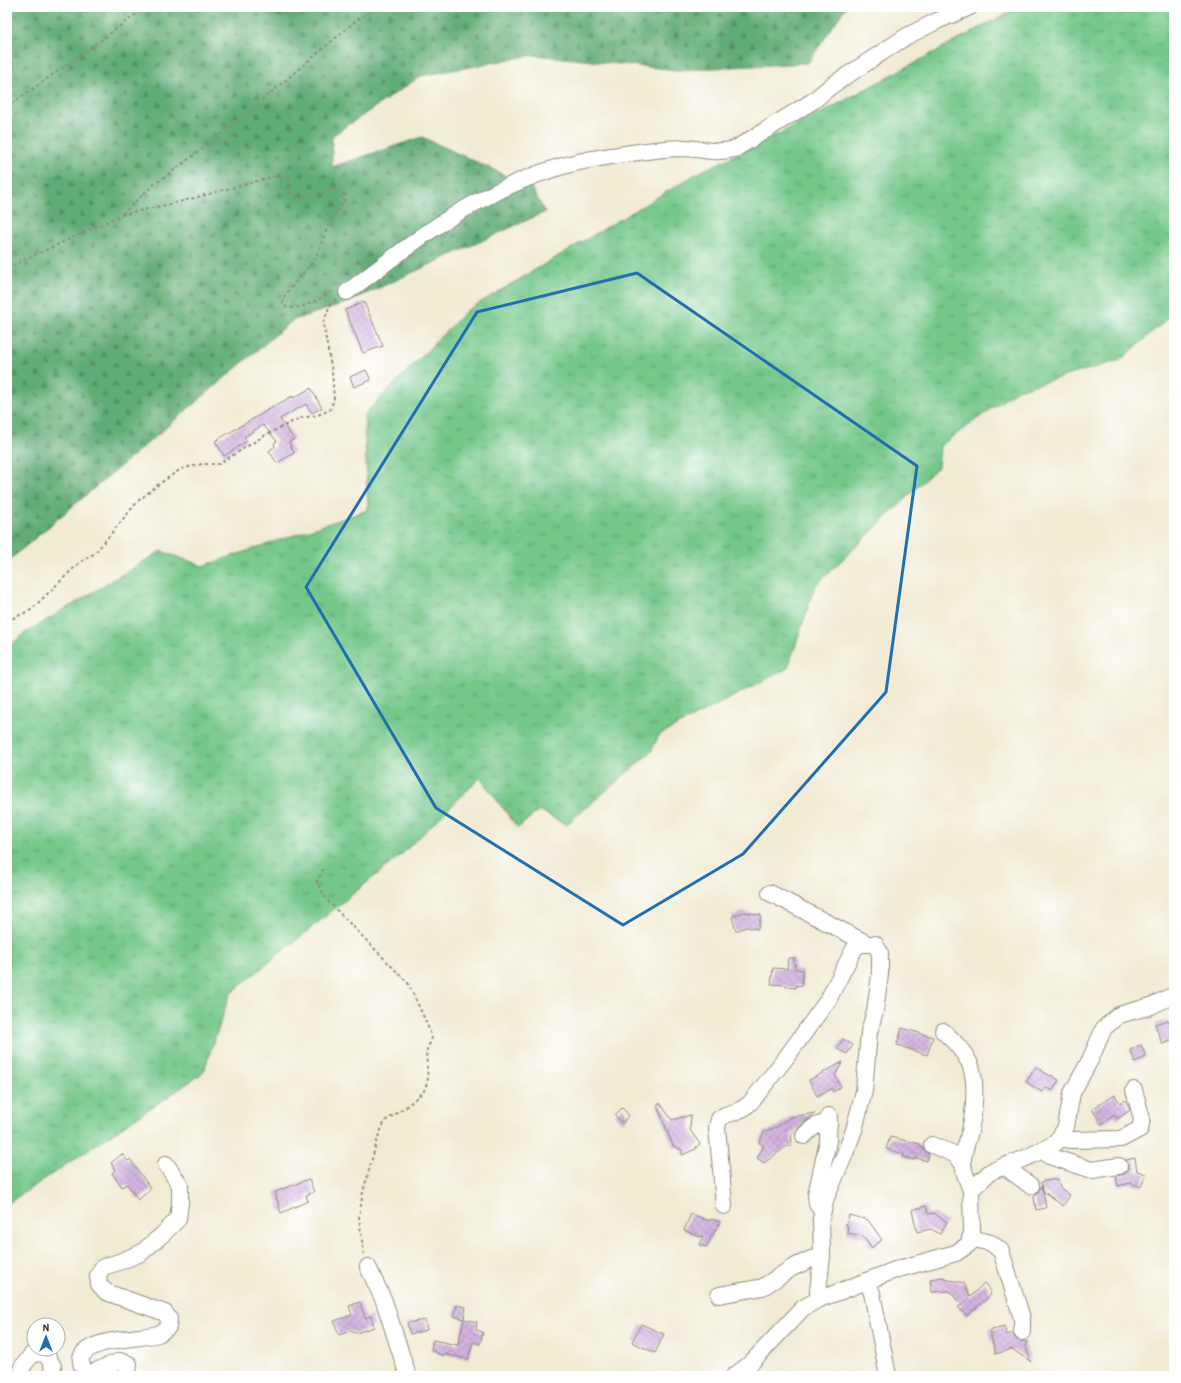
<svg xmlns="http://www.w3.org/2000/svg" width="1181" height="1383" font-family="'Patrick Hand',sans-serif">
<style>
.grass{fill:url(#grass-tufts);stroke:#50795a}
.forest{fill:url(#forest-firs);stroke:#466c50}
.building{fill:url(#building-cross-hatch)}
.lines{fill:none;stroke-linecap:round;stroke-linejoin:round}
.minor-casing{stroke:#8e8b80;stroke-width:18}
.path{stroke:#8e8b80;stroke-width:2;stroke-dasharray:3 3;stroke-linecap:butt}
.minor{stroke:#fff;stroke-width:16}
.marked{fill:none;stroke:#1f6fb2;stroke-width:3;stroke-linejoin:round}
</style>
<defs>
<pattern id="grass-tufts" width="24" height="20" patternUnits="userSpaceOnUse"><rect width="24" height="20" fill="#75c78a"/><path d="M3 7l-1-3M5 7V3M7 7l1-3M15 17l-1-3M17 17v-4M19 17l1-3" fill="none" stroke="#60a271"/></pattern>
<pattern id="forest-firs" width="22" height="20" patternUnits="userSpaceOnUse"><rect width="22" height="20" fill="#60ac76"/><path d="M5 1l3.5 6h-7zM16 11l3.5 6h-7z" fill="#4f8c61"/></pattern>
<pattern id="building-cross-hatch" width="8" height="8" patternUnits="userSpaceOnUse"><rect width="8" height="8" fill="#d2b2de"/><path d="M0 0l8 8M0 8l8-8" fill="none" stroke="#b499bf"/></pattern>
</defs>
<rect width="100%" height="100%" fill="#fff"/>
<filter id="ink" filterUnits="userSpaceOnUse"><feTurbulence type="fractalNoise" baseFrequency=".025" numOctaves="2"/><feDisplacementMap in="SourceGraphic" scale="8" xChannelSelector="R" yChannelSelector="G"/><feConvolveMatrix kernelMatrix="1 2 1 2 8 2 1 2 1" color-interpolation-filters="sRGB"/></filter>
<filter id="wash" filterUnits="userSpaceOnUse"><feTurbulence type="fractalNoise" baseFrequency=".012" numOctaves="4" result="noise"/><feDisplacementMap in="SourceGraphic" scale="16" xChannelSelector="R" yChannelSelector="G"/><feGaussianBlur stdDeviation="0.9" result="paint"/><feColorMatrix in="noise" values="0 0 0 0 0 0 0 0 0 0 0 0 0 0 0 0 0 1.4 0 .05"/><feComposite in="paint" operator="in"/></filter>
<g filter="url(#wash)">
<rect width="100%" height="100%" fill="#f1ebd4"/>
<polygon class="grass" points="1019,7 1174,7 1174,313 1121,360 1017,390 940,446 938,467 815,586 788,668 659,735 651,752 566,825 539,810 518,828 480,778 402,854 230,994 203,1073 7,1204 7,649 22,635 161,551 203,566 368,510 364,415 466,311 698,173 819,114"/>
<polygon class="forest" points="7,7 846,7 808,63 677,70 534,55 421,76 332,136 332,167 422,137 531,187 545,212 346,303 293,320 7,562"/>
<g id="blocks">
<g class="building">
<polygon points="364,302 383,346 363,353 345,310"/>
<polygon points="366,370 371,380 354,387 350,377"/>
<polygon points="311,388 322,408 312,413 306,404 280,419 294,439 289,442 294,453 277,463 269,451 275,446 274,443 277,441 263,425 244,437 247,441 224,456 215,441 292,396 293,398"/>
<polygon points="744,912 761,915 758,929 746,927 736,931 732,917"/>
<polygon points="788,958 794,958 795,969 803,970 802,986 796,985 796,988 786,987 786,985 771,984 773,968 787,969"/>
<polygon points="1168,1020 1171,1026 1174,1025 1174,1040 1162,1044 1155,1024"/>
<polygon points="902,1028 933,1037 927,1055 897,1045"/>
<polygon points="843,1039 853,1045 847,1054 837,1049"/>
<polygon points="1141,1045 1146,1057 1135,1062 1130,1050"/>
<polygon points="843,1062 835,1075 841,1087 833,1092 831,1089 817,1096 809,1080"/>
<polygon points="1036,1067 1050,1076 1051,1075 1059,1080 1052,1091 1046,1087 1042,1092 1026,1082"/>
<polygon points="1115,1095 1120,1103 1125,1100 1128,1105 1130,1110 1117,1119 1115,1115 1101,1124 1092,1109"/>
<polygon points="660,1103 672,1120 691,1115 690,1130 700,1144 696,1147 696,1149 682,1155 682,1150 673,1146 657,1105"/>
<polygon points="622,1108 629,1115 622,1123 615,1115"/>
<polygon points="815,1113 791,1134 792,1146 787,1146 764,1163 757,1158 764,1146 759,1143 764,1132 766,1132 778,1126 790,1117"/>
<polygon points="890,1137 920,1144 920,1147 923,1148 925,1151 929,1154 927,1161 916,1158 915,1160 903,1157 904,1154 886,1149"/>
<polygon points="122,1154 128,1161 130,1159 151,1189 138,1200 127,1184 122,1187 112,1173 115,1170 111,1163"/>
<polygon points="1135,1158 1137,1171 1146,1174 1141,1187 1131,1183 1118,1186 1116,1176 1125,1174 1128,1169 1128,1164 1126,1160"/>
<polygon points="309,1179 314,1192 306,1195 308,1201 281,1213 275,1192"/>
<polygon points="1058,1179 1060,1188 1070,1195 1063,1206 1043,1191 1041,1182"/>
<polygon points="1042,1186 1046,1208 1036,1210 1034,1197"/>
<polygon points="926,1206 928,1214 934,1213 947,1222 940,1234 931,1229 917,1232 912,1210"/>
<polygon points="691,1214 710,1221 711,1219 720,1222 706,1247 700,1245 703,1237 701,1236 700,1237 684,1230"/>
<polygon points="849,1215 868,1220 882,1240 871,1248 863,1236 847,1233 848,1226 846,1225"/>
<polygon points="944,1277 944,1279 964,1283 970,1297 984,1283 988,1287 991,1295 967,1316 958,1307 962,1305 949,1291 932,1292 930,1279"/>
<polygon points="360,1302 365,1318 371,1316 374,1327 356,1333 350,1331 339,1335 334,1321 352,1315 349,1306"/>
<polygon points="457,1305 466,1307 464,1319 454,1316"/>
<polygon points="464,1319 477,1322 476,1330 483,1332 480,1344 473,1342 468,1359 443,1354 443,1356 431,1350 433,1340 458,1345"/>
<polygon points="425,1320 427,1330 410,1334 407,1323"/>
<polygon points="641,1324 664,1334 655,1353 632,1342"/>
<polygon points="1004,1326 1007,1335 1012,1333 1017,1340 1027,1342 1025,1345 1031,1362 1012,1349 996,1354 989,1330"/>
</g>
</g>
</g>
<g filter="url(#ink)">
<use href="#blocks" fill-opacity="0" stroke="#8e8b80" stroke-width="1"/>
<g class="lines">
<g class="minor-casing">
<g id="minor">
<path d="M347,292C378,270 408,245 440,224C488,193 542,167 599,158C624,154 659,148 684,148C703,149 715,154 735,149L813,101L831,86L907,36L937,21L970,7"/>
<polyline points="770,893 866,943"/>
<path d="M943,1031C953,1040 963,1050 969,1062C978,1079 974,1112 970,1131C968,1140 964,1149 963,1158C962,1169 967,1180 971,1190"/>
<path d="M804,1136C812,1127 817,1124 829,1123"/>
<polyline points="1059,1138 1071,1140 1121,1139 1140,1129 1142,1119 1134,1090"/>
<polyline points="932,1145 954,1154 963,1163"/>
<polyline points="1043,1149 1049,1156 1092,1170 1119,1166"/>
<polyline points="1004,1166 1031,1186"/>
<polyline points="724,1206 721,1168 717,1128 719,1119 725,1115 735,1112 744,1108 751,1102 785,1059 828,1000 854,949 860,944 875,944 880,953 880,975 875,1011 869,1032 864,1091 854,1130 844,1156 826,1198 821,1219 822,1257 818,1291 819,1299"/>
<polyline points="822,1211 817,1204 816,1195 828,1141 829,1116"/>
<polyline points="970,1238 991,1243 1001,1251 1022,1318 1022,1332"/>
<polyline points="368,1267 384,1301 408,1376"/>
<polyline points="867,1281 872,1293 888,1376"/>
<polyline points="719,1295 763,1287 792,1268 811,1259 822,1257"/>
<polyline points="22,1367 33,1353 46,1354 53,1366 51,1376"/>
<path d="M125,1376L128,1373L129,1364L120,1361L91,1373L85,1371C84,1369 81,1365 81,1363C77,1338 142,1339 158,1334C161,1333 165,1329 168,1327L169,1319L165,1313L106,1292L99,1284L98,1276L102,1268L106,1266L119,1262L141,1253L163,1234L178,1219L180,1203V1185L166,1164"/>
<polyline points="734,1376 750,1364 803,1308 819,1299 836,1293 895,1270 956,1253 969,1244 972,1232 971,1190 990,1172 1030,1156 1056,1143 1066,1127 1072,1093 1090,1060 1104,1028 1119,1015 1151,1006 1174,995"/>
</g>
</g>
<g class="path">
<polyline points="7,107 79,56 146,7"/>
<polyline points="122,214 151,187 216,139 358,19 378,7"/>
<path d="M7,268L121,215L179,202L276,176H283L289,178L290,192L291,196L298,197L335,190H341L345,195L344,201L328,226L315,259L285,295L283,303L286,307C302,311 320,298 333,291"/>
<polyline points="7,621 31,610 79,563 95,553 138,501 159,484 181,469 202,464 219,464 267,434 300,418 318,415 330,410 334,399 332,372 323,323 331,303 336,299"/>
<polyline points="323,869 317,882 326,899 408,983 427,1024 432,1038 426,1052 428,1081 424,1091 406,1107 385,1121 378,1137 363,1192 359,1217 364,1255"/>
</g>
<use href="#minor" class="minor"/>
</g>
</g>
<path class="marked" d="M637,273L917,466L886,692L743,854L623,925L436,808L306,587L477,312Z"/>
<rect width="1181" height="1383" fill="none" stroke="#fff" stroke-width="24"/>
<g transform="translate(46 1337)"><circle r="19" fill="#ffffff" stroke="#aaaaaa"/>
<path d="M0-3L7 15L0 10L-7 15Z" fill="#1f6fb2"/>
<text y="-6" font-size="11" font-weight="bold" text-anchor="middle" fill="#2b2b2b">N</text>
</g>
</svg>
